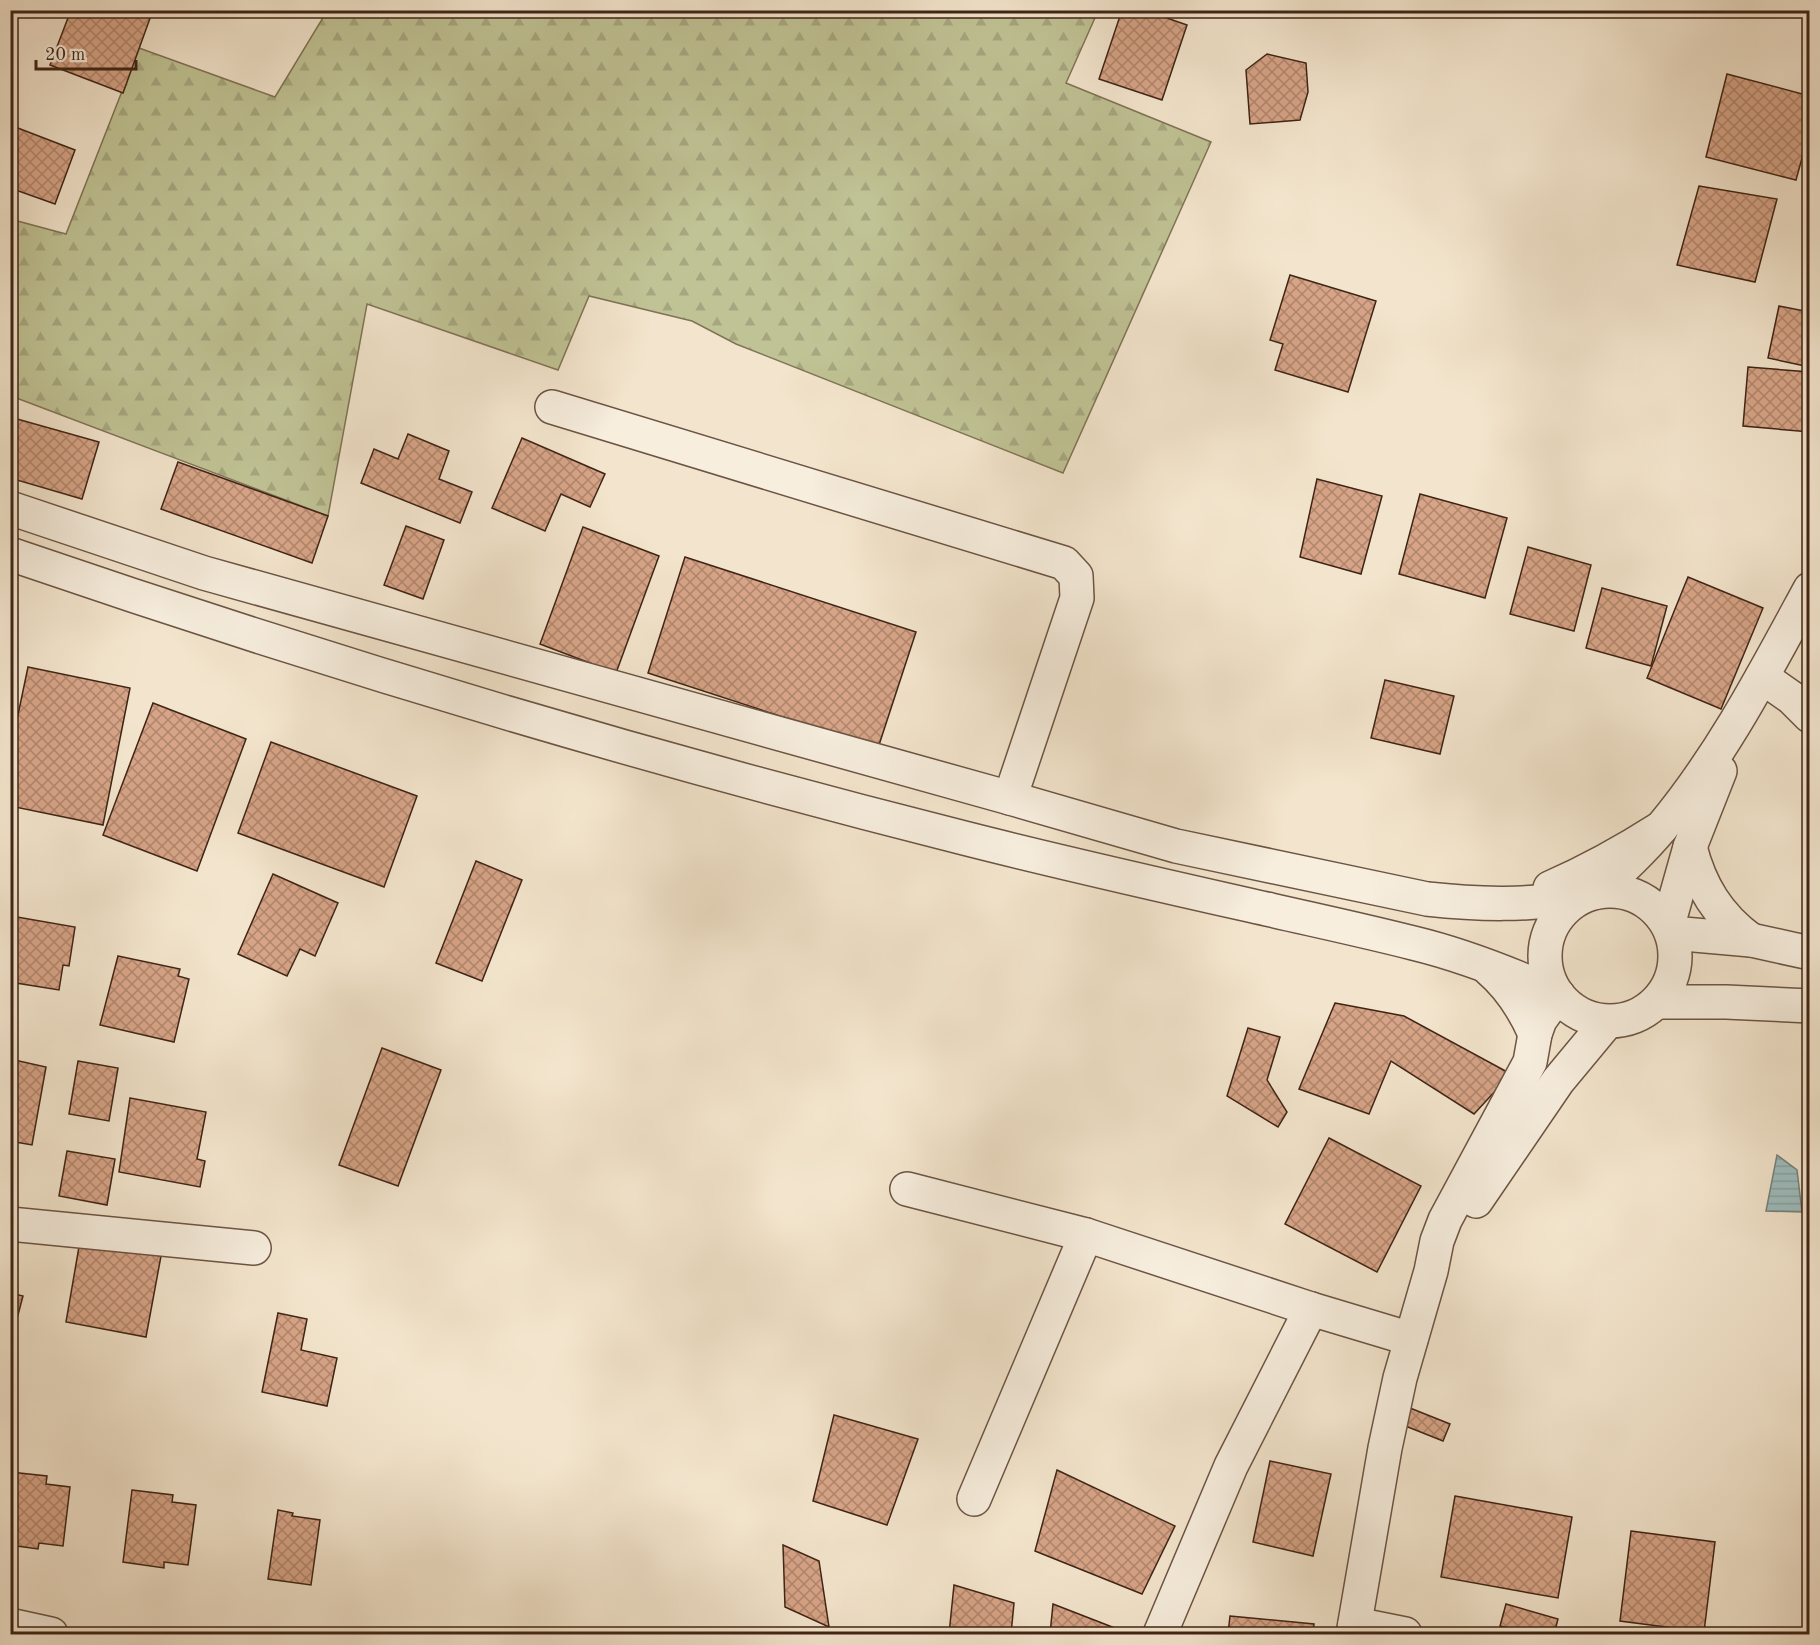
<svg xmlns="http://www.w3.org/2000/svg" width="1820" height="1645" font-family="'Old Standard TT',serif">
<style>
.forest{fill:url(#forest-firs);stroke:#807456;stroke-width:1.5}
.water{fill:url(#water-rules);stroke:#77807b;stroke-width:1.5}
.building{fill:url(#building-cross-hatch);stroke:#3f2416;stroke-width:1.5}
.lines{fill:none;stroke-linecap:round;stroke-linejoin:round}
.minor-casing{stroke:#6c5444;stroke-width:36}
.tertiary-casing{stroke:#6c5444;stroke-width:36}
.minor{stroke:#f7eede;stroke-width:33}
.tertiary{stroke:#f7eede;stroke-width:33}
</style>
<defs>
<pattern id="forest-firs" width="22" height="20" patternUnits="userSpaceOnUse" patternTransform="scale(1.5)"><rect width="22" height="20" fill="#c0c395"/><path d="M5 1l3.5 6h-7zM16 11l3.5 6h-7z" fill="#a6a780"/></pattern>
<pattern id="water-rules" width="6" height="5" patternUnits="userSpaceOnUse" patternTransform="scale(1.5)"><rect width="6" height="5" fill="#9dbdbe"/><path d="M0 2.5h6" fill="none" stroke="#88a2a3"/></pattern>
<pattern id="building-cross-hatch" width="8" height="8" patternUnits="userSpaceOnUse" patternTransform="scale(1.5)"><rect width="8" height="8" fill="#d7a487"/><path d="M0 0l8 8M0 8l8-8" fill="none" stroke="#b0856d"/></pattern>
</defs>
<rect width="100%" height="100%" fill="#f3e5cd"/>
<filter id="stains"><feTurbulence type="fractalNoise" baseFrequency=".00333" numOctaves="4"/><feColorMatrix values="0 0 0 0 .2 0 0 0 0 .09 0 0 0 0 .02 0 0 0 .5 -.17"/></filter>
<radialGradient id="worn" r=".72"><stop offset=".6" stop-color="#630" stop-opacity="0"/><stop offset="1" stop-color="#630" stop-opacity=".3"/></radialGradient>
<polygon class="forest" points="327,11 1098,11 1066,83 1211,142 1063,473 736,344 692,321 589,296 558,370 367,304 328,516 11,396 10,219 66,234 139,48 275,97"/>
<polygon class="water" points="1777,1155 1797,1170 1802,1212 1766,1211"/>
<g class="building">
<polygon points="71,10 153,10 123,93 50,65"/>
<polygon points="1122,10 1144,10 1187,25 1162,100 1099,79"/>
<polygon points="1267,54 1306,63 1308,92 1300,120 1250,124 1246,70"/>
<polygon points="1727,74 1810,96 1810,129 1796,180 1706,157"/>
<polygon points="10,125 75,150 55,204 10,188"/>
<polygon points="1699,186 1777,199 1755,282 1677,265"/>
<polygon points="1290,275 1376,301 1348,392 1275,370 1283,344 1270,340"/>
<polygon points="1779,306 1810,312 1810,367 1768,358"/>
<polygon points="1748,367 1810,372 1810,432 1743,426"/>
<polygon points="10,417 99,442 82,499 10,478"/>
<polygon points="408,434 449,451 439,479 472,492 460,523 361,483 374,449 398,459"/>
<polygon points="522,438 605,474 590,507 561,494 545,531 492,508"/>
<polygon points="178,462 328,516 312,563 161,509"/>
<polygon points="1317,479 1382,496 1361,574 1300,557"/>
<polygon points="1420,494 1507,518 1485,598 1399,574"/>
<polygon points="406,526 444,540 423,599 384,585"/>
<polygon points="583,527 659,556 616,673 540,644"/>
<polygon points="1528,547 1591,565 1574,631 1510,614"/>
<polygon points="685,557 916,632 878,748 648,673"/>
<polygon points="1688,577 1763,608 1721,709 1647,678"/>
<polygon points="1602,588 1667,606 1651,666 1586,648"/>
<polygon points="28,667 130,688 103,825 10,806 10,753"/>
<polygon points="1385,680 1454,696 1440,754 1371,738"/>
<polygon points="153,703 246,739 197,871 103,835"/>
<polygon points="271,742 417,796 384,887 238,833"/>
<polygon points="476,861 522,880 482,981 436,963"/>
<polygon points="273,874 338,903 315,956 300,949 287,976 238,954"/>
<polygon points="17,917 75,927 69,966 63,965 59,990 10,982 10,945 12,945"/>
<polygon points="118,956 180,969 178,976 189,979 174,1042 100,1025"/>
<polygon points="1335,1003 1404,1016 1511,1074 1474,1114 1391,1061 1369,1114 1299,1089"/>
<polygon points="1248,1028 1280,1037 1267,1080 1287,1112 1278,1127 1227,1096"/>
<polygon points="382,1048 441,1070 398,1186 339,1165"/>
<polygon points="10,1059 46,1067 32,1145 10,1141"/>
<polygon points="78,1061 118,1068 109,1121 69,1114"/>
<polygon points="130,1098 206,1112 197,1159 205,1161 200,1187 119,1172"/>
<polygon points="1329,1138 1421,1186 1377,1272 1285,1224"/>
<polygon points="67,1151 115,1159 107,1205 59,1196"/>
<polygon points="80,1241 161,1256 146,1337 66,1322"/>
<polygon points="10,1293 23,1296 10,1345"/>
<polygon points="278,1313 307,1319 301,1350 337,1358 327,1406 262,1392"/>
<polygon points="1410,1408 1450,1424 1443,1441 1403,1425"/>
<polygon points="834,1415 918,1439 887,1525 813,1501"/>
<polygon points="1270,1461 1331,1474 1313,1556 1253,1542"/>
<polygon points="1057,1470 1175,1526 1142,1594 1035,1551"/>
<polygon points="10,1472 47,1476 46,1484 70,1487 63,1546 39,1543 38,1549 10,1545"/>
<polygon points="132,1490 173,1495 172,1502 196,1505 188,1565 164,1562 164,1568 123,1562"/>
<polygon points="1455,1496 1572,1517 1558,1598 1441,1577"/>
<polygon points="278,1510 293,1513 292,1516 320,1520 311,1585 268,1579"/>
<polygon points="1631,1531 1715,1542 1704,1632 1620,1621"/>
<polygon points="783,1545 819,1561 829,1627 785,1607"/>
<polygon points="954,1585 1014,1603 1011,1634 949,1634"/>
<polygon points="1053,1604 1125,1632 1124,1634 1050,1634"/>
<polygon points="1506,1604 1558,1619 1554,1634 1531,1634 1500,1626"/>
<polygon points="1230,1616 1314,1624 1313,1634 1228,1634"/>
</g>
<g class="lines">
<g class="minor-casing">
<g id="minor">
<polyline points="552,407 1064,563 1076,576 1077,598 1010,798"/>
<polyline points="1762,677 1792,698 1810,716"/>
<path d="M1597,892C1620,871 1642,851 1662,827C1722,755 1765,672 1810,589"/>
<polyline points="1668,925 1690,847 1720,771"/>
<polyline points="907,1189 1086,1235 1311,1309 1411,1339"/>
<polyline points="1476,1201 1558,1081 1607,1022"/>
<polyline points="10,1224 254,1248"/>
<polyline points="974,1499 1086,1235"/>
<polyline points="1355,1624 1405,1634"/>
<polyline points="10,1625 51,1634"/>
<polyline points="1160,1634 1231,1466 1311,1309"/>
<polyline points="1353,1634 1385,1448 1400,1378 1431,1271 1437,1241 1445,1220 1530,1062 1535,1034 1540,1020 1558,995"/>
</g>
</g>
<g class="tertiary-casing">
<g id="tertiary">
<path d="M10,508L204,573L1010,798L1176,846L1427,899C1481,905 1526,905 1579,898"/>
<path d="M10,554C325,662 642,757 964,838C1066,864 1169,887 1271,910C1319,921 1366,931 1413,943C1463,955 1511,974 1558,995"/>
<path d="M1690,847C1700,886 1718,916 1751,940"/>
<path d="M1550,888C1589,871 1625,851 1661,828"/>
<circle cx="1610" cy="956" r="65"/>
<polyline points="1672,933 1751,940 1810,953"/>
<path d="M1489,969C1510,987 1524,1009 1535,1034"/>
<polyline points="1657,1002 1726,1002 1810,1006"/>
</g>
</g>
<use href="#minor" class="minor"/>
<use href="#tertiary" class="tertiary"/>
</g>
<rect width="1820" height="1645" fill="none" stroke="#f3e5cd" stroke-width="36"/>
<rect x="12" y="12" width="1796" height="1621" fill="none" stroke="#3f2416" stroke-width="3"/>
<rect x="18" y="18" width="1784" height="1609" fill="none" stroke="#3f2416" stroke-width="1.5"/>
<path d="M36 60v9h100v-9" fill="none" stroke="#3f2416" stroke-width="3"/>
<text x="45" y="60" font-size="18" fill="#3f2416" stroke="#f7eede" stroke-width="4.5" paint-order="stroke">20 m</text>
<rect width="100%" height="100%" filter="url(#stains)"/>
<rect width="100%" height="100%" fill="url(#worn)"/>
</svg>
